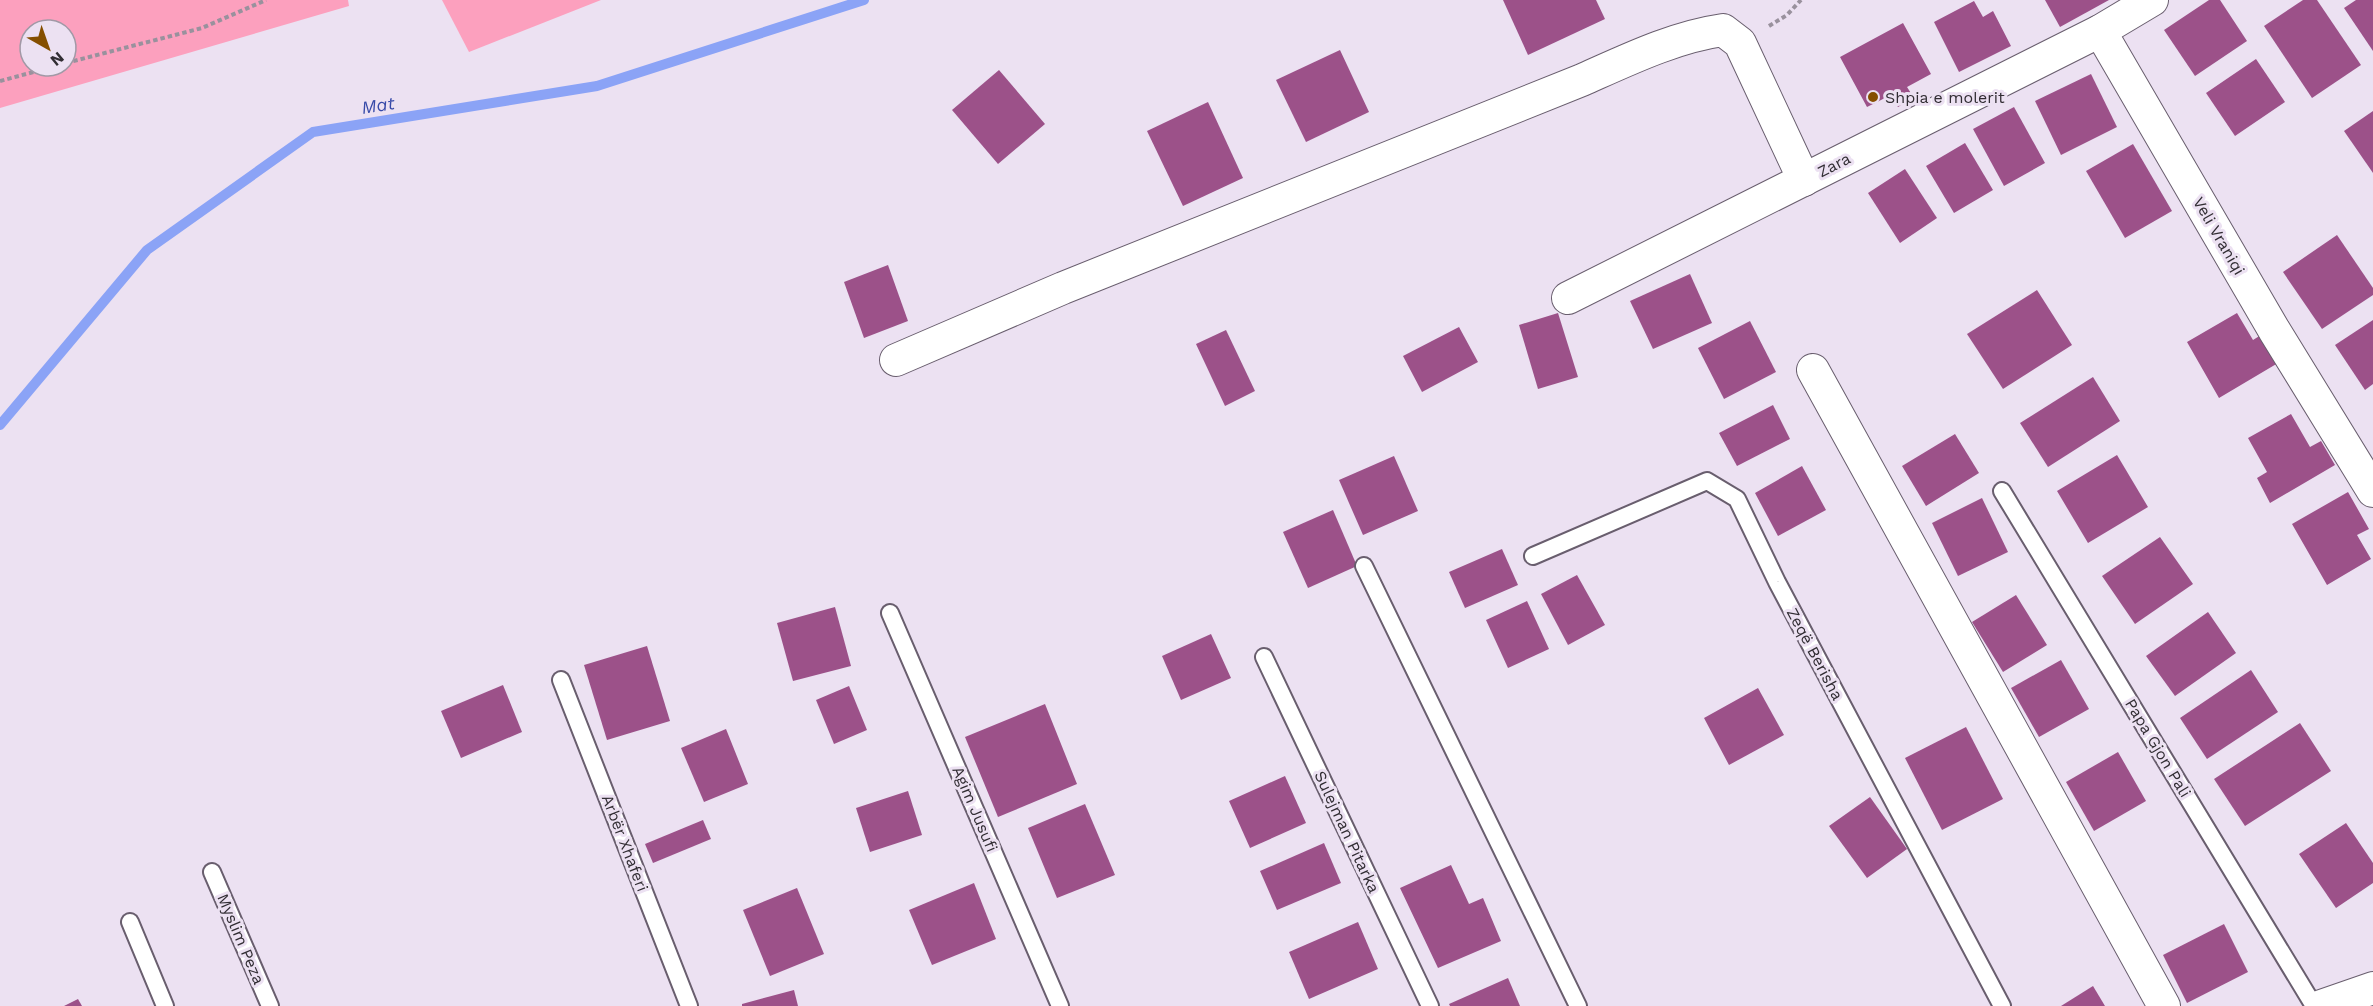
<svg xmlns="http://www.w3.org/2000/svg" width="2373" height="1006" font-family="'Work Sans',sans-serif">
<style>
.green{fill:#fca0be;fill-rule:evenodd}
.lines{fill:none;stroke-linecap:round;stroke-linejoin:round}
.stream{stroke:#8ba3f6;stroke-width:10}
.building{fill:#9c5189}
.service-casing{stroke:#695e6e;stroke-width:20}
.minor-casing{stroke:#695e6e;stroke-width:34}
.path{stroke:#99919d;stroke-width:4;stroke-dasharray:4.5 3;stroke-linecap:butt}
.service{stroke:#fff;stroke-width:16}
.minor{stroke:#fff;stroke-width:32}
.poi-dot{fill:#854f00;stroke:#ece1f2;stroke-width:2}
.labels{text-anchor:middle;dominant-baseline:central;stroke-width:6;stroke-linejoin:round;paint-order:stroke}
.poi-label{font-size:16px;fill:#312d33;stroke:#ece1f2;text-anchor:start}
.street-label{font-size:16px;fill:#312d33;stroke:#ece1f2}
.water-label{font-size:18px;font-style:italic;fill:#3649a8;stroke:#ece1f2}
</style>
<rect width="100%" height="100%" fill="#ece1f2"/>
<g class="green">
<path d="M0,0H348L349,6L0,108ZM30,30H66V66H30Z"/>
<polygon points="442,0 601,0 469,52"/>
</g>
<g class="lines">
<polyline class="stream" points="0,425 147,250 313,132 597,86 864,0"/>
</g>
<g class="building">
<polygon points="1503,0 1596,0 1605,19 1528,55"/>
<polygon points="2045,0 2109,0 2060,27"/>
<polygon points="2209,0 2220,0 2247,41 2195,76 2164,30"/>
<polygon points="2303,0 2317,0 2361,65 2312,98 2264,26"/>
<polygon points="2356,0 2373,0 2373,51 2344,8"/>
<polygon points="1974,1 1983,17 1993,11 2011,46 1959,72 1934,22"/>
<polygon points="1903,23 1931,74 1907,87 1914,98 1898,107 1891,95 1867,107 1840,57"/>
<polygon points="1340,50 1369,112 1306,142 1276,80"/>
<polygon points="2256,59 2285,102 2235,136 2206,93"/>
<polygon points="999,70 1045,124 998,164 952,110"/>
<polygon points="2091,74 2117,127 2061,155 2035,101"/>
<polygon points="1208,102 1243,178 1183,206 1147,131"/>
<polygon points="2014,107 2045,163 2004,186 1973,129"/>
<polygon points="2373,111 2373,173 2344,131"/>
<polygon points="1965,143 1993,190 1954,213 1926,166"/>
<polygon points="2133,144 2172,211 2125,238 2086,171"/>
<polygon points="1905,169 1937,218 1900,243 1868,193"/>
<polygon points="2337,235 2373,288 2373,295 2322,329 2283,272"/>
<polygon points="888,265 908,321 864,338 844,282"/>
<polygon points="1690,274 1712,323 1653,349 1630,301"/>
<polygon points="2037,290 2072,345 2003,389 1967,334"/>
<polygon points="1558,313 1578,377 1538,389 1519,325"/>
<polygon points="2237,313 2253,340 2261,335 2278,363 2219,398 2187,342"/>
<polygon points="2373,320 2373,384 2365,390 2335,345"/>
<polygon points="1750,321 1776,372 1724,399 1698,348"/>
<polygon points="1459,327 1478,362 1422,392 1403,356"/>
<polygon points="1226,330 1255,391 1225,406 1196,344"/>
<polygon points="2093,377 2120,421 2048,467 2020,423"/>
<polygon points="1773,405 1790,439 1737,466 1719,433"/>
<polygon points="2291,414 2310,447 2321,441 2335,465 2270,503 2257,478 2267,472 2248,438"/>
<polygon points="1955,434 1979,473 1926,506 1902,466"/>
<polygon points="2117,455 2148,507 2088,543 2057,491"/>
<polygon points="1394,456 1418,511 1363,535 1339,480"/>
<polygon points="1802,466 1826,510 1778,536 1755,493"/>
<polygon points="2348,492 2369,529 2357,535 2371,559 2327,585 2292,524"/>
<polygon points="1982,498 2008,552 1958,576 1932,523"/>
<polygon points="1333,510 1357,566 1308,588 1283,532"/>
<polygon points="2160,537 2193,584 2135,624 2102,576"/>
<polygon points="1502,549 1518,585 1465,608 1449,572"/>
<polygon points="1577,575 1605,625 1568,645 1541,594"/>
<polygon points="2016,595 2047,645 2003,672 1972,622"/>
<polygon points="1527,601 1549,649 1508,668 1486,620"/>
<polygon points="835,607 851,666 793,681 777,623"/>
<polygon points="2208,612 2236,653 2175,696 2146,656"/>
<polygon points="1211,634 1231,678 1181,700 1162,656"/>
<polygon points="647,646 670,721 607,740 584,665"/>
<polygon points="2061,660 2089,709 2039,737 2011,688"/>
<polygon points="2251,670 2278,712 2207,759 2180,718"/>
<polygon points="503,685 522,732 461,758 441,711"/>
<polygon points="849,686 867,730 834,744 816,700"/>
<polygon points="1758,688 1784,735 1729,765 1704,718"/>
<polygon points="1045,704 1077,784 998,817 965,737"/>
<polygon points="2300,723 2331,771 2245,826 2214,779"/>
<polygon points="1966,727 2003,799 1942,830 1905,758"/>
<polygon points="726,729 748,784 704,802 681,748"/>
<polygon points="2118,752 2146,801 2094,831 2066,782"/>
<polygon points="1285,776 1306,823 1250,848 1229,801"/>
<polygon points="908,791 922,835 870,852 856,808"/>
<polygon points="1870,797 1907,849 1867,878 1829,826"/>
<polygon points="1085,804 1115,875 1057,898 1028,828"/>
<polygon points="703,820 711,839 653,863 645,844"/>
<polygon points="2346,823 2373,863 2373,883 2336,908 2299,854"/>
<polygon points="1324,843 1341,883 1277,910 1260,871"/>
<polygon points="1451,865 1469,904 1483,898 1501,941 1438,968 1400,888"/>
<polygon points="974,883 996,939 932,965 909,910"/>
<polygon points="797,888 824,954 770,976 743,910"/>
<polygon points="1358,922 1378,969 1309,999 1289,952"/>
<polygon points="2224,924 2248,972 2187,1003 2163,955"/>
<polygon points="1508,978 1520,1006 1450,1006 1449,1004"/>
<polygon points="2093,986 2105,1006 2061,1006"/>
<polygon points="794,990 798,1006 742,1006 742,1004"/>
<polygon points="78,999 82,1006 64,1006"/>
</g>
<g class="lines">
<g class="service-casing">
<g id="service">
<polyline points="2002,491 2314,1006"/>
<polyline points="1533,556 1707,481 1737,499 1777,582 2002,1006"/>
<polyline points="1364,566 1578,1006"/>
<polyline points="890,613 1060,1006"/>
<polyline points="1264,657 1430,1006"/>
<polyline points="561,680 689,1006"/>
<polyline points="212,872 270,1006"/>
<polyline points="130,922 165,1006"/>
</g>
</g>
<g class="minor-casing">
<g id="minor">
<polyline points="2100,31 2274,330 2373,491"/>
<polyline points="1568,298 2100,31 2152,0"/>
<path d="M896,360L1063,288L1582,80C1627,60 1674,37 1723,30L1740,43L1804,180"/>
<polyline points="1813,370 2164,1006"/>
<polyline points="2321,1006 2373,988"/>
</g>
</g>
<g class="path">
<polyline points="1769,26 1787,15 1801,0"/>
<polyline points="66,63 202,28 266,0"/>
<polyline points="0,81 56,66"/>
</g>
<use href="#service" class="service"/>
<use href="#minor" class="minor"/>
</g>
<circle class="poi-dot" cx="1873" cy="97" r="6"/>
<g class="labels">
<g class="poi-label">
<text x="1885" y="97">Shpia e molerit</text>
</g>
<g class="street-label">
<text transform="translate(1834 165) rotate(-27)">Zara</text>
<text transform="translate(2219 236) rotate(60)">Veli Vraniqi</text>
<text transform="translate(1815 654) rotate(62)">Zeqë Berisha</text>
<text transform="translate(2158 748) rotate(59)">Papa Gjon Pali</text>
<text transform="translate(975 809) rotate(67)">Agim Jusufi</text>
<text transform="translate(1347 832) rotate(65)">Sulejman Pitarka</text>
<text transform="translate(625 843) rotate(69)">Arbër Xhaferi</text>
<text transform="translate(241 939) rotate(67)">Myslim Peza</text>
</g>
<g class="water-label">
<text transform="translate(378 105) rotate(-9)">Mat</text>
</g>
</g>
<g transform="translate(48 48) rotate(140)"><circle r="28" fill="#ece1f2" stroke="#a199a6" stroke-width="1.5"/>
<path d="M0-4.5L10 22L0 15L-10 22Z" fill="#854f00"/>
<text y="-9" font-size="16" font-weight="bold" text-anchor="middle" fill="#312d33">N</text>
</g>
</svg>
